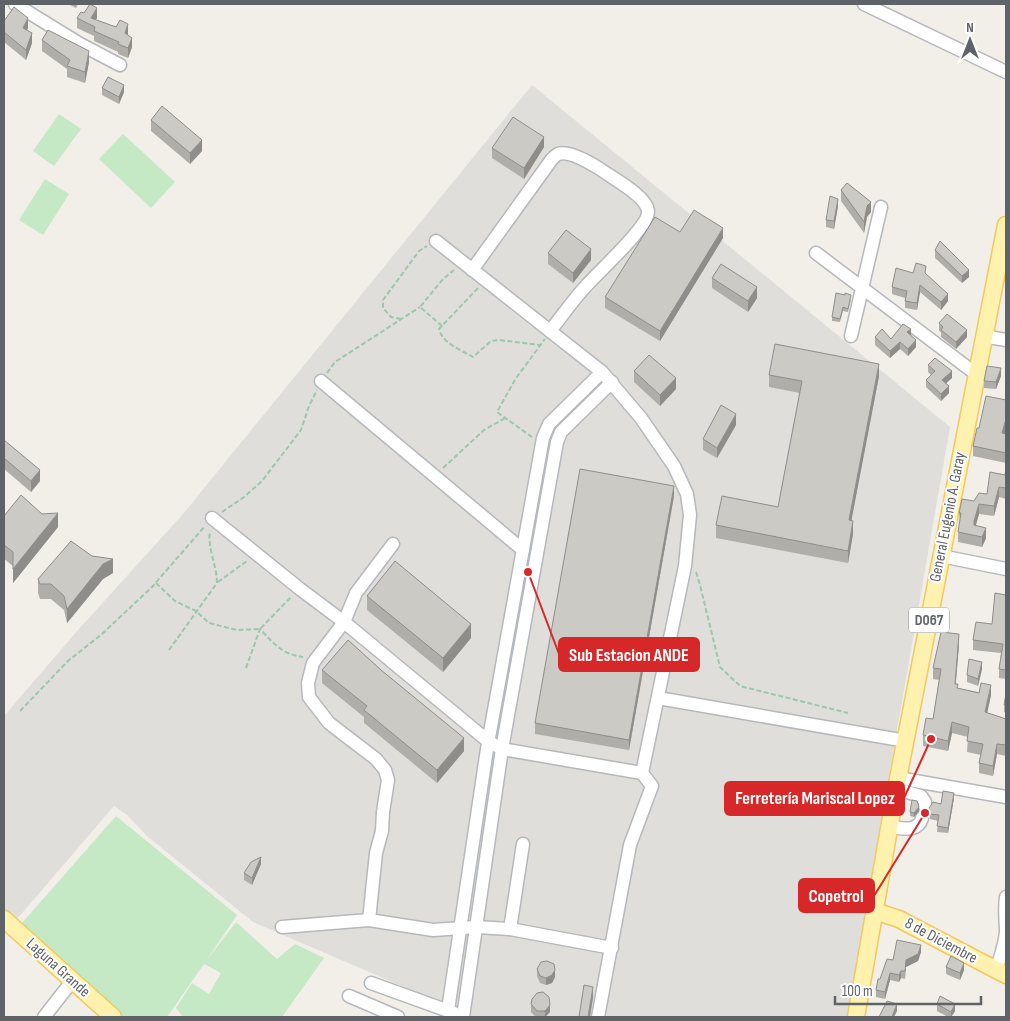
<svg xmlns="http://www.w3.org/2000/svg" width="1010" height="1021" font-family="'Sofia Sans Condensed',sans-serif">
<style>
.industrial{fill:#e0deda}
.green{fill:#c5e8c5}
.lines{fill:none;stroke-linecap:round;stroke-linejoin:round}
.minor-casing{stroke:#b5b8bc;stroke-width:15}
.major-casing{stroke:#f2c960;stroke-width:19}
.path{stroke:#9cc7a9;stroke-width:2;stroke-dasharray:5 2.5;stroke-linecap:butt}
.minor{stroke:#fff;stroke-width:12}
.major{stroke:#fff2af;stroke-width:16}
.wall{fill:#afaea9}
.shaded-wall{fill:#8f8d8a}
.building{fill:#cccac5;stroke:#8f8d8a}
.labels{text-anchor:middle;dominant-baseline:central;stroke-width:4;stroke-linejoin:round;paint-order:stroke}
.shield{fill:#fff;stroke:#8f9295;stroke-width:1}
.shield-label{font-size:15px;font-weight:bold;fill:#5f6368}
.street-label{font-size:16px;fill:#5f6368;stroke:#fff}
.leader{fill:none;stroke:#d62828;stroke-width:2}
.callout-dot{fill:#d62828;stroke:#fff;stroke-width:2}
.callout{fill:#d62828;stroke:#d62828;stroke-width:2}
.callout-label{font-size:18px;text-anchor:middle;font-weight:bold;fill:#fff}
</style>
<rect width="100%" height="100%" fill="#f1efe8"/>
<polygon class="industrial" points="532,85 950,427 847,1017 474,1017 253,922 147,836 127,815 114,806 11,926 4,919 4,716 78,630 183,514"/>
<g class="green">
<polygon points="59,114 81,129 54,166 33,151"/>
<polygon points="123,134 175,182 151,208 99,159"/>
<polygon points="45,179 69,194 43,235 19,220"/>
<polygon points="116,816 237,915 206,961 236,922 277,959 295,944 324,958 282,1017 183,1017 176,1008 192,983 209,994 221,973 204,964 167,1017 120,1017 22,923"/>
</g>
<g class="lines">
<g class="minor-casing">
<g id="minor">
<polyline points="15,4 80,44 120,65"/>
<polyline points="864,4 1006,72"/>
<polyline points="436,241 602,372 641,418 674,466 687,494 690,515 685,566 642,773 652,786 630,845 598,1017"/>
<polyline points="816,253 976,374"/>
<path d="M472,270L552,159C554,157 556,155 558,154C569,150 592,164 600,169C612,178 647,196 648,211C650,226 597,273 586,286C573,300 562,316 550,331"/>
<polyline points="851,336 881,207"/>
<polyline points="983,336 1006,340"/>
<polyline points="321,381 523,550"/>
<polyline points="212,518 300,589 344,622 488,741 502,749 642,773"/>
<polyline points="941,556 1006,569"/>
<polyline points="658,698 906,741"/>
<polyline points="898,778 1006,797"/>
<polyline points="896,789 921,796 925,802 925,806"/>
<path d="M890,827C902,828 918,833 922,818"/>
<polyline points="369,920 433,930 476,927 510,929 612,948"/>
<polyline points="282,927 369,920 376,853 382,831 383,812 388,780 385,770 376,759 329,723 309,697 308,683 313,663 344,622 356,593 393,544"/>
<polyline points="510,929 523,844"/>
<path d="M996,970C1000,958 1005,945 1006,932C1006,920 1004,909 1006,897"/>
<polyline points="371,983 454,1013"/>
<polyline points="349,996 398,1017"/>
<polyline points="448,1010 487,749 543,438 549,424 602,372"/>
<polyline points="44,1017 73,980"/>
<polyline points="463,1017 502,749 557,442 561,432 612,382"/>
</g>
</g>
<g class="major-casing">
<g id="major">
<polyline points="875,911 899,919 1006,975"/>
<polyline points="4,919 113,1017"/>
<polyline points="856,1017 896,789 1006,225"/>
</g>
</g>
<g class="path">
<path d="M478,288L439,329C442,343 461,350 473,357L491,341L499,340L540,345"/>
<polyline points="401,319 391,317 383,308 383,300 419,251 427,246"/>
<polyline points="442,326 420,307 443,279 454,270"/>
<polyline points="327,373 335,362 420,307"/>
<polyline points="532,437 497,412 516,378 545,339"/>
<polyline points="443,468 484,430 505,418"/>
<polyline points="222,512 244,497 262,481 301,430 309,406 317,390"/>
<polyline points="696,572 700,585 720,667 740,686 848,713"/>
<polyline points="218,582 247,561"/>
<polyline points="156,583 175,601 196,611 209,623 237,630 260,629 292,596"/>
<path d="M169,650L217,583C217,565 207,548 210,531"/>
<path d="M246,668L260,629C274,644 282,654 303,657"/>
<polyline points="20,711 68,661 102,634 152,587 205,526"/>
</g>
<use href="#minor" class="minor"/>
<use href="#major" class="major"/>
</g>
<g class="wall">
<polygon points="68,4 78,4 76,8"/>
<polygon points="77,18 97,18 96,20 128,34 132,47 128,58 118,54 118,52 94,41 94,36 77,28"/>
<polygon points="4,22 28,28 27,30 32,43 26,60 4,42"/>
<polygon points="42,40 89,62 85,83 67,77 67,69 42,51"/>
<polygon points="102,88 124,92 119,104 102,95"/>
<polygon points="151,120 202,151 190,164 151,131"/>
<polygon points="544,147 524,179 492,158 492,148"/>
<polygon points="841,190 871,212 867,217 864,233 841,201"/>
<polygon points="838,206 834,229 826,227 826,220"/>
<polygon points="680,232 723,238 660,341 605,308 605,297"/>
<polygon points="935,250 969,277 962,283 935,258"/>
<polygon points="548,253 591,260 573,283 548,264"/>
<polygon points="913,273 926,273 926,274 948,301 941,310 920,292 917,310 905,308 905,298 892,294 892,287"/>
<polygon points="712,278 757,298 748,312 712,288"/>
<polygon points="851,299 848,312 843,311 840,322 832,321 832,317"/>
<polygon points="939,323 967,337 956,349 941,337 941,332 939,331"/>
<polygon points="911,335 916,347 908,356 900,349 890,358 875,345 875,337 891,339"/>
<polygon points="928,365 952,378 946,383 949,393 941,401 926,387 926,380 931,375 928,372"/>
<polygon points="634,371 676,389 660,406 634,382"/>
<polygon points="769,375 879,376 851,521 853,534 848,563 716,538 716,525 778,507 800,393 769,387"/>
<polygon points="1001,376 996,389 984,388 984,381"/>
<polygon points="1006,400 1006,429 1005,434 1006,434 1006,463 973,456 973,446 979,428"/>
<polygon points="736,425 717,458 703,450 703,439"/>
<polygon points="4,440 40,481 31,492 4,469"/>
<polygon points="1006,469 1006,499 999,497 994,516 979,514 976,525 986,538 982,547 958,542 958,532 960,523 959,513 974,501 987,494 1005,475"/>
<polygon points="674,496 629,750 535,734 535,723"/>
<polygon points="4,516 58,527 13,583 13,566 4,559"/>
<polygon points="113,573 103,579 67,623 64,610 51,599 40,599 38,593 38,579"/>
<polygon points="1006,595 1006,679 999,678 999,669 1001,653 973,650 973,640 992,624"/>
<polygon points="367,596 471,638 443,672 367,610"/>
<polygon points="959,645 955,684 958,688 991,695 987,713 1006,719 1006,756 997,754 993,776 979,773 979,763 981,755 967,752 968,737 952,733 948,751 923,746 923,735 933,719 939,680 933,679 933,668"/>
<polygon points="982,669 978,686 967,682 967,675"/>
<polygon points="322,670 464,751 437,783 364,723 364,717 322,683"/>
<polygon points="1006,694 1006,713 1004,712 1004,705"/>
<polygon points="954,798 948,833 937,832 938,821 930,819 929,813 929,808"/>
<polygon points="919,811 914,817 910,816 910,812"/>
<polygon points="261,864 252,885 244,880 244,873"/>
<polygon points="921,952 918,961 906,967 905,979 901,978 899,982 890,980 885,999 876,997 876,990 880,979 893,960"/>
<polygon points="946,967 964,970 960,980 946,974"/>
<polygon points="537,969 555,977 552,983 546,985 540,983 537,976"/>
<polygon points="531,1004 550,1012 545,1017 536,1017 531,1012"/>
<polygon points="937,1004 955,1011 951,1017 948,1017 937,1011"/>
</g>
<g class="shaded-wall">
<polygon points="97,8 97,18 92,26 91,18"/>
<polygon points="28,18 28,28 23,38 23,28"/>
<polygon points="128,24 128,34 125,43 125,33"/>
<polygon points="32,33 32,43 26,60 26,50"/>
<polygon points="132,38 132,47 128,58 128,48"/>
<polygon points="89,51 89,62 85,83 85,72"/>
<polygon points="124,85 124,92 119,104 119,97"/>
<polygon points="544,137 544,147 524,179 524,168"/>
<polygon points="202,140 202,151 190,164 190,153"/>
<polygon points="838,199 838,206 834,229 834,221"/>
<polygon points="871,202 871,212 867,217 864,233 864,222 867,206"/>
<polygon points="723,228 723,238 660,341 660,331"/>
<polygon points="591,249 591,260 573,283 573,273"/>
<polygon points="969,270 969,277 962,283 962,276"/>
<polygon points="920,285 920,292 917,310 917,303"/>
<polygon points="757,287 757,298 748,312 748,301"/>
<polygon points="948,294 948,301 941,310 941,302"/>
<polygon points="911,329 911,336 907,332"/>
<polygon points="967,330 967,337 956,349 956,342"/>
<polygon points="916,340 916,347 908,356 908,349"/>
<polygon points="900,342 900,349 890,358 890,351"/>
<polygon points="879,364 879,376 849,533 849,520"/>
<polygon points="1001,368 1001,376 996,389 996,382"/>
<polygon points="952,371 952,378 942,387 942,380"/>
<polygon points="676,378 676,389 660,406 660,395"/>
<polygon points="949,386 949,393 941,401 941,394"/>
<polygon points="736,414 736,425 717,458 717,448"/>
<polygon points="1006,419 1006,429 1002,443 1002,433"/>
<polygon points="40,470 40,481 31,492 31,481"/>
<polygon points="674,486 674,496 629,750 629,740"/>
<polygon points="999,487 999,497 994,516 994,506"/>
<polygon points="979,504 979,514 974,531 974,521"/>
<polygon points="58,513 58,527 13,583 13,569"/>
<polygon points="853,521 853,534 848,563 848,551"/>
<polygon points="986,528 986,538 982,547 982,537"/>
<polygon points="113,559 113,573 103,579 67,623 67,609 103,564"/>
<polygon points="471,624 471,638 443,672 443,658"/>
<polygon points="959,634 959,645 955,694 955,684"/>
<polygon points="982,662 982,669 978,686 978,679"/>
<polygon points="991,685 991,695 985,723 985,712"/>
<polygon points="952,722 952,733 948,751 948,741"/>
<polygon points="464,738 464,751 437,783 437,770"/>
<polygon points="997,744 997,754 993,776 993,766"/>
<polygon points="954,793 954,798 948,833 948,828"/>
<polygon points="919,807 919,811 914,817 914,813"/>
<polygon points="261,857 261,864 252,885 252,878"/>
<polygon points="921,945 921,952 918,961 906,967 905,979 906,960"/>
<polygon points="964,963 964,970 960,980 960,973"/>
<polygon points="555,970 555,977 552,983 546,985 546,978"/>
<polygon points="901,971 901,978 899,982 899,975"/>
<polygon points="890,973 890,980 885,999 885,992"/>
<polygon points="593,987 593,998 590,1017 588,1017"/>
<polygon points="897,1004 897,1011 894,1017 892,1017"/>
<polygon points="955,1004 955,1011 951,1017 951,1012"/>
<polygon points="550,1005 550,1012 545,1017 545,1011"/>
</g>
<g class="building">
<polygon points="90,4 97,8 91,18 116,27 120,20 128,24 125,33 132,38 128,48 118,44 119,42 94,31 95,27 77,18 81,12 84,13"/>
<polygon points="14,7 28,18 23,28 32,33 26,50 4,32 4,21"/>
<polygon points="48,30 89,51 85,72 67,66 70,60 42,40"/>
<polygon points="108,77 124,85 119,97 102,88"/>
<polygon points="162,106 202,140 190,153 151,120"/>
<polygon points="513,117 544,137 524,168 492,148"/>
<polygon points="847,183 871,202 867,206 864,222 841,190"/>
<polygon points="830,196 838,199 834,221 826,220"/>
<polygon points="694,210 723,228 660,331 605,297 655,217 680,232"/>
<polygon points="566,230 591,249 573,273 548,253"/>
<polygon points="940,241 969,270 962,276 935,250"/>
<polygon points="916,263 926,266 925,273 948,294 941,302 920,285 917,303 905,301 907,291 892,287 896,268 913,273"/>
<polygon points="721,264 757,287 748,301 712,278"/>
<polygon points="836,293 845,295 845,293 851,295 848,309 843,307 840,319 832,317"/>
<polygon points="947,314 967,330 956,342 941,330 943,327 939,323"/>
<polygon points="903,324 911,329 907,332 916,340 908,349 900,342 890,351 875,337 882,329 891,339"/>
<polygon points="775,344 879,364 849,520 853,521 848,551 716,525 722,496 778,507 802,381 769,375"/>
<polygon points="649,355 676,378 660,395 634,371"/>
<polygon points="935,358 952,371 942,380 949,386 941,394 926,380 935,371 928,365"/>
<polygon points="987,366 1001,368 996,382 984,381"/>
<polygon points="986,396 1006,400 1006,419 1002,433 1006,434 1006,453 973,446 977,428 979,428"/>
<polygon points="721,405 736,414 717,448 703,439"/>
<polygon points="4,440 40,470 31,481 4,458"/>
<polygon points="580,469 674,486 629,740 535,723"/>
<polygon points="1006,469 1006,488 999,487 994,506 979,504 974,521 974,525 986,528 982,537 958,532 961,513 959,513 962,499 974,501 979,493 987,494 990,472 1005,475"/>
<polygon points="21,495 42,514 58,513 13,569 13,552 4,545 4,516"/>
<polygon points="71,541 92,556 113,559 103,564 67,609 64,596 51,584 40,584 38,579"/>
<polygon points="395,561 471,624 443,658 367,596"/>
<polygon points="995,593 1006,595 1006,670 999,669 1003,644 973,640 976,622 992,624"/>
<polygon points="941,632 959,634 955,684 958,684 957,688 979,693 981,683 991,685 985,712 1006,719 1006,745 997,744 993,766 979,763 983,744 967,741 969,727 952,722 948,741 923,735 926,718 933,719 941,669 933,668"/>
<polygon points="348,640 381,670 464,738 437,770 364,710 367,706 322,670"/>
<polygon points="969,659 982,662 978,679 967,675"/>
<polygon points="1006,694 1006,705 1004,705"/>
<polygon points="943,791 954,793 948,828 937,826 939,815 930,814 929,808 933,802 941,804"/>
<polygon points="912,800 917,801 919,807 914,813 910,812"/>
<polygon points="261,857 252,878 244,873 251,862"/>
<polygon points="897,940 921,945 918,954 906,960 905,971 901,971 899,975 890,973 885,992 876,990 878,979 880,979 887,959 893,960"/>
<polygon points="951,956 964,963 960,973 946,967"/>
<polygon points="547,961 554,964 555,970 552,975 546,978 540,976 537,969 541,962"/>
<polygon points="584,985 593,987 588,1017 579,1017"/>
<polygon points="543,992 549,997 550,1005 545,1011 537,1011 531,1004 532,999 537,993"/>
<polygon points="940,996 955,1004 951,1012 937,1004"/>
<polygon points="887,1001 897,1004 892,1017 879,1017"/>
</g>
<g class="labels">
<rect class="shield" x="909" y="607.5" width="40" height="25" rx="4"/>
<g class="shield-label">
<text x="929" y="620">D067</text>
</g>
<g class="street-label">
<text transform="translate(948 517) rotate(-79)">General Eugenio A. Garay</text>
<text transform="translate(941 941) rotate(28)">8 de Diciembre</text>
<text transform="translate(58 968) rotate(42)">Laguna Grande</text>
</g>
</g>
<path class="leader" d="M528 572L559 654M931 739L904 798M925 813L874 896"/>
<g class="callout-dot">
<circle cx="528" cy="572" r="5"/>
<circle cx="931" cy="739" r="5"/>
<circle cx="925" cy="813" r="5"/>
</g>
<g class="callout">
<rect x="559" y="638" width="140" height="33" rx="5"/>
<rect x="725" y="782" width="179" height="33" rx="5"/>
<rect x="799" y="879" width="75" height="33" rx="5"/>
</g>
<g class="callout-label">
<text x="629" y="661">Sub Estacion ANDE</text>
<text x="815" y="804">Ferretería Mariscal Lopez</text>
<text x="836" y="902">Copetrol</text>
</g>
<rect width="1010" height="1021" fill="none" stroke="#5f6368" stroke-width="10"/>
<g transform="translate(970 40)" stroke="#ffffff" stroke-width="4" paint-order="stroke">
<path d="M0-4L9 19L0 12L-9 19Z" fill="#5f6368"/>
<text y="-8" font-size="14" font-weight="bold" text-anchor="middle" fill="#5f6368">N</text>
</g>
<path d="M835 996v8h146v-8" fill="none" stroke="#5f6368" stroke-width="2.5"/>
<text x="842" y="996" font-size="15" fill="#5f6368" stroke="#ffffff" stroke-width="4" paint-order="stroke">100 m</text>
</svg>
